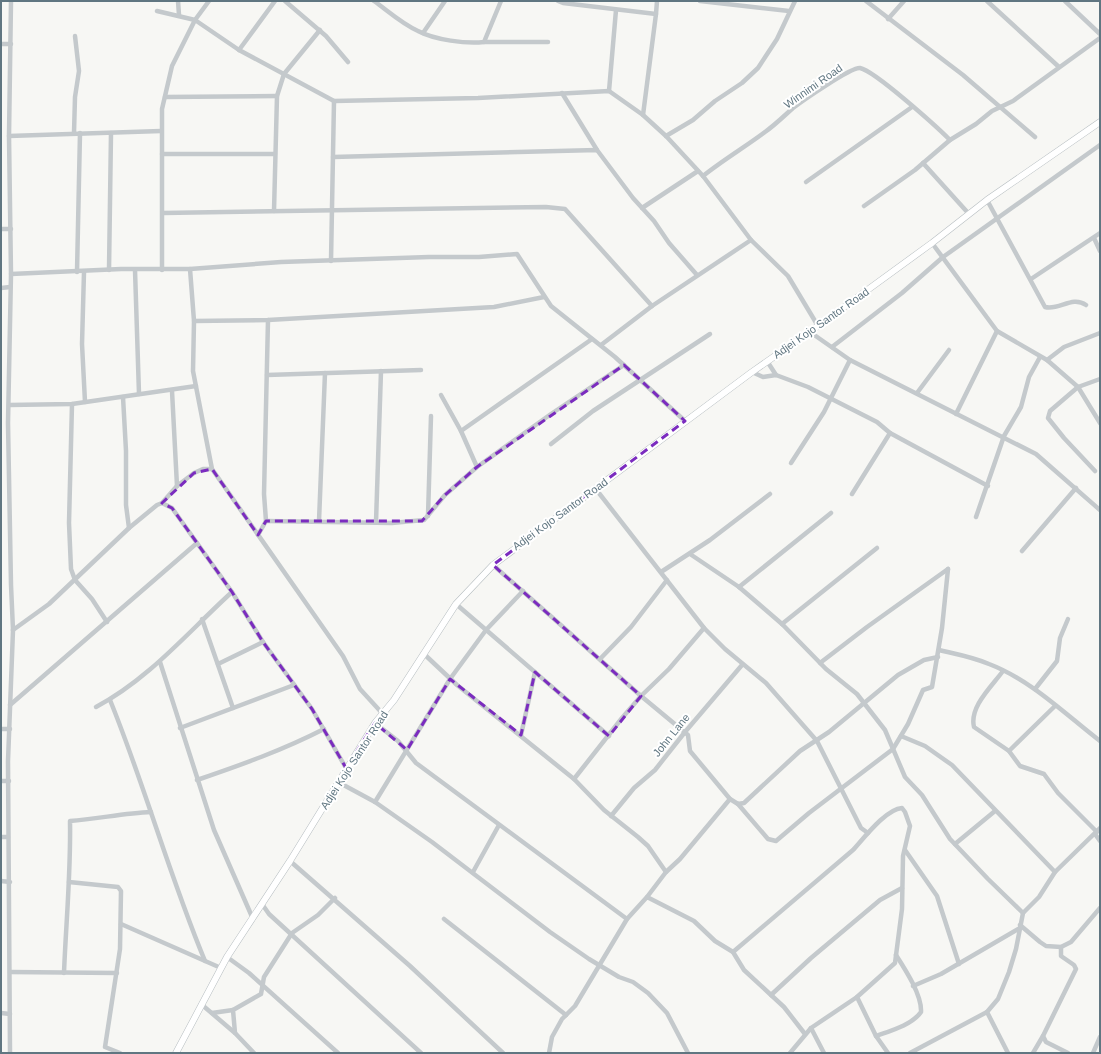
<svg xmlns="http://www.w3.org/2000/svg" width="1101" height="1054" font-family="Arial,sans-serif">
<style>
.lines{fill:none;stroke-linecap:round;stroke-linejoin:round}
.secondary-casing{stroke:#b6bdc0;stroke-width:7}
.street{stroke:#c4c9cc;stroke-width:4.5}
.secondary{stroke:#fff;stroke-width:6}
.marked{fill:none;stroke:#7b2cbf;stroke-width:3;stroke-dasharray:8 5;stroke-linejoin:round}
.labels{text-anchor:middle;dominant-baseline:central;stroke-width:4;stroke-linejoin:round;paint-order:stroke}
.street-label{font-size:11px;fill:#607681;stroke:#fff}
</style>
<rect width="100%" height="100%" fill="#f7f7f4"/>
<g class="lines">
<g class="secondary-casing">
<polyline id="secondary" points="176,1053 227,957 290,861 375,723 394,700 456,604 493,565 752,372 818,326 932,243 987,200 1100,122"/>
</g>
<g class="street">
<polyline points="178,1 179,15"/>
<polyline points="285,1 326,36 348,62"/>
<path d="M374,1C388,11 402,24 418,31C435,40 466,44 484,42L501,1"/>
<polyline points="558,1 563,3 656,14 657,1"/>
<polyline points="700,1 789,11"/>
<polyline points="866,1 963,75 1035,137"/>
<polyline points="987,1 1059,67"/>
<polyline points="1065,1 1100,34"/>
<polyline points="157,11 195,20 239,50 334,101 478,98 609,91 643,115 666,136 703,176 751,240 788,276 818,326"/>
<polyline points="888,19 904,1"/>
<polyline points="423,33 445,1"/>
<polyline points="484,42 548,42"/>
<polyline points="1,44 11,44"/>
<polyline points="239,50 275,1"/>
<polyline points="609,91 616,10"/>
<polyline points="562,93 597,150"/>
<polyline points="165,97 277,96"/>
<polyline points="643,115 656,14"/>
<polyline points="74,133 75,97 79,71 75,36"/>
<polyline points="9,136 161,131"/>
<polyline points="666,136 693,120 715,101 742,83 758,68 777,39 795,1"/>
<polyline points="162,154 275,154"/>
<polyline points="333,157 597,150 633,198 654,221 669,243 697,275"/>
<polyline points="923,163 969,214"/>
<path d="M703,176C723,160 745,147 765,132C775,125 784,116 793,108C802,101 851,67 860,68C875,71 937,127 950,140"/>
<polyline points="806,182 912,107"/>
<path d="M987,200L1045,307C1059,311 1072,295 1086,305"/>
<polyline points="864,206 915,170 950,140 976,124 992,111 1013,101 1100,38"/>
<polyline points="642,208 698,171"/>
<polyline points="274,211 277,96 284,74 320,30"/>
<polyline points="163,213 546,207 565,209 652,306"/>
<polyline points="1,229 11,229"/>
<polyline points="1094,238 1100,251"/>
<polyline points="932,243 997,331 1047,360 1078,387 1100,423"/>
<polyline points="331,261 334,101"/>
<polyline points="190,269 194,321 193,371 212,469 343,656 360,689 382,713"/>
<polyline points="109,270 111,133"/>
<polyline points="135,270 139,394"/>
<polyline points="162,270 162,109 172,66 195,20 209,1"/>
<polyline points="77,272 80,133"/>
<polyline points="84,272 82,344 85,402"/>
<polyline points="11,274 121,269 190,269 281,262 429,257 479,257 517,254 551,306 615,357 685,421"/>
<polyline points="1031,279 1100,233"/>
<polyline points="1,288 10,287"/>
<polyline points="194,321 268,320 494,307 544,297"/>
<polyline points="810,332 850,360 1036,454 1100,510"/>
<polyline points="601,345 652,306 751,240"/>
<polyline points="832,347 902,293 943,257 1100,145"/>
<polyline points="1047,360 1064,347 1100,333"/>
<polyline points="767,361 776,375"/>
<polyline points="752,372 763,377 776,375 808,387 877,422 890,433 852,494"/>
<polyline points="267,375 421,370"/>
<polyline points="172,391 177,486"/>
<polyline points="917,393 949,350"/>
<polyline points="441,395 461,431 477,467"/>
<polyline points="123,397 126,451 126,505 129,528"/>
<polyline points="72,404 69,523 71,569 75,580 92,599 107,622"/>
<polyline points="9,405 72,404 196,386"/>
<polyline points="956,414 997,331"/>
<polyline points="461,431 592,339"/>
<polyline points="890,433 988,486"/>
<polyline points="551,444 593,411 710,334"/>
<polyline points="791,463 824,412 850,360"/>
<polyline points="1095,471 1064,438 1048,418 1050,411 1078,387 1100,379"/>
<polyline points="595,488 704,628 725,649 766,683 817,741 861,828 868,833"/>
<polyline points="162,503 172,508 232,592 263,642 312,709 346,768"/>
<polyline points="428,516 431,416"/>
<polyline points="976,517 1004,436 1021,407 1029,377 1040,357"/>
<polyline points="266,521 392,523 424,520 445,495 477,467 551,414 624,365"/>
<polyline points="319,521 325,373"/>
<polyline points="376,522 381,371"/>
<polyline points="258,535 266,521 264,494 268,320"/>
<polyline points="1022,551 1076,488"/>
<polyline points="690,554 739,587 760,605 782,624 826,669 857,694 885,730 905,777 922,795 950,839 988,879 1023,913"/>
<polyline points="493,565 641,696 688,735 690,751 730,799 738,804 744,803 800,751 829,732 898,675 924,660 938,657"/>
<polyline points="661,572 710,540 770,494"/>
<polyline points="739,587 831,513"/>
<polyline points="456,604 609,736"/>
<polyline points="202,619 233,708"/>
<polyline points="782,624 877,548"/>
<polyline points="13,630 49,604 129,528 157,505 162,503 177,486 194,473 203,469 212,469"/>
<path d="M939,650C956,654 973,657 989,664C1031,680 1065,714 1100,741"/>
<polyline points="424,654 457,685 574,779 604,810 638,837 648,846 666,872"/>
<polyline points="600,659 631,627 667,580"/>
<polyline points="160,662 214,830 253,919"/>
<polyline points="820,663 867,627 948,569"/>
<polyline points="218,664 263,642"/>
<path d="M1003,671C992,686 969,707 974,727L1009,751L1020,766L1044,774L1058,793L1097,832"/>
<polyline points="1035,689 1057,661 1060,638 1068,619"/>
<path d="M110,700C145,786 169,875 205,961"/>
<polyline points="10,705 197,543"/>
<path d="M96,707C149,679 188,632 232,592"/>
<polyline points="375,723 398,741 416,763 627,919"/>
<polyline points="180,728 294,685"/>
<polyline points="1,729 10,729"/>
<polyline points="521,735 535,672"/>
<polyline points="901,736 925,746 952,765 1055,872"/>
<polyline points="1009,751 1055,706"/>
<polyline points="574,779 622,718 641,696 669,669 704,628"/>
<path d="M197,780C241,765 283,750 324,729"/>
<polyline points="1,781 9,781"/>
<polyline points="338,782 375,802 432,842 550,932 589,959 619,977 633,982 648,993 667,1013 688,1053"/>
<polyline points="375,802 450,679 486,630 523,591"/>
<polyline points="738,804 768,839 776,841 809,813 893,749 908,724 923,690 932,687 942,628 948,569"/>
<polyline points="611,816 634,788 655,770 685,732 742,665"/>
<polyline points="1095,834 1100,841"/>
<polyline points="1,837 8,837"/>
<polyline points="955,844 995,811"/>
<polyline points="905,850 937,896 959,964"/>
<polyline points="290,861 410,966 503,1053"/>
<polyline points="473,872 499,825"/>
<polyline points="1,881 10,882"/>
<polyline points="69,882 118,887 121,891 120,949 105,1047 120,1053"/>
<polyline points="647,897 666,872 680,859 730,799"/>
<polyline points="262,904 269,914 421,1053"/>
<polyline points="444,919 566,1015"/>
<polyline points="121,924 221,968"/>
<polyline points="1020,925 1040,942 1046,946 1061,947 1071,942 1100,908"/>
<polyline points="1061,947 1061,956 1074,965 1076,969 1043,1036 1046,1042 1068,1053"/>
<path d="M733,952L853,850C864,838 886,809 902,808L905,812L910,826L903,856L902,909L895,963L857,997L811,1028L790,1053"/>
<polyline points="227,957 249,973 338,1053"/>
<polyline points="10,972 117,973"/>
<path d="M64,973C66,922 71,872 70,821C98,819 124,813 151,812"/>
<polyline points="913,986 941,974 1020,928"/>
<polyline points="771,995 811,958 880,900 902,888"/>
<polyline points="857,997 876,1036 888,1053"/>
<polyline points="201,1004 235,1033 254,1053"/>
<polyline points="987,1012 1008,1053"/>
<polyline points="1,1013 10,1014"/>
<polyline points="212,1013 233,1010"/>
<polyline points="811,1028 824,1053"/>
<polyline points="235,1033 233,1010 261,994 264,977 292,933 318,915 335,898"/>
<path d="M876,1036C890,1031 912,1025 921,1012C922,995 905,969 896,955"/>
<polyline points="10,1053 8,761 13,630 11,585 8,423 11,274 9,136 11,1"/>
<polyline points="549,1053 552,1037 562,1019 575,1006 627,919 647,897 694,921 715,941 733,952 744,970 784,1007 805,1034"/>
<polyline points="910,1053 987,1012 998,999 1009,972 1016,949 1023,913 1039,897 1055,872 1100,828"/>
<polyline points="1033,1053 1043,1036"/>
<polyline points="1093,1053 1100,1037"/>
</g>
<use href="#secondary" class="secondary"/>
</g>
<path class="marked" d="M624,365L685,421L493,565L641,696L609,736L535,672L521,735L450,679L407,750L375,723L346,768L312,709L263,642L232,592L172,508L162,503L194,473L212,469L258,535L266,521H422L445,495L477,467Z"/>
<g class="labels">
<g class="street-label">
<text transform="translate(813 86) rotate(-35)">Winnimi Road</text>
<text transform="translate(821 323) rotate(-35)">Adjei Kojo Santor Road</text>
<text transform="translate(560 514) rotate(-36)">Adjei Kojo Santor Road</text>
<text transform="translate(671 735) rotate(-51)">John Lane</text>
<text transform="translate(354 760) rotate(-57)">Adjei Kojo Santor Road</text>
</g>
</g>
<rect width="1101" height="1054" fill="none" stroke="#607681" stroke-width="4"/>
</svg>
